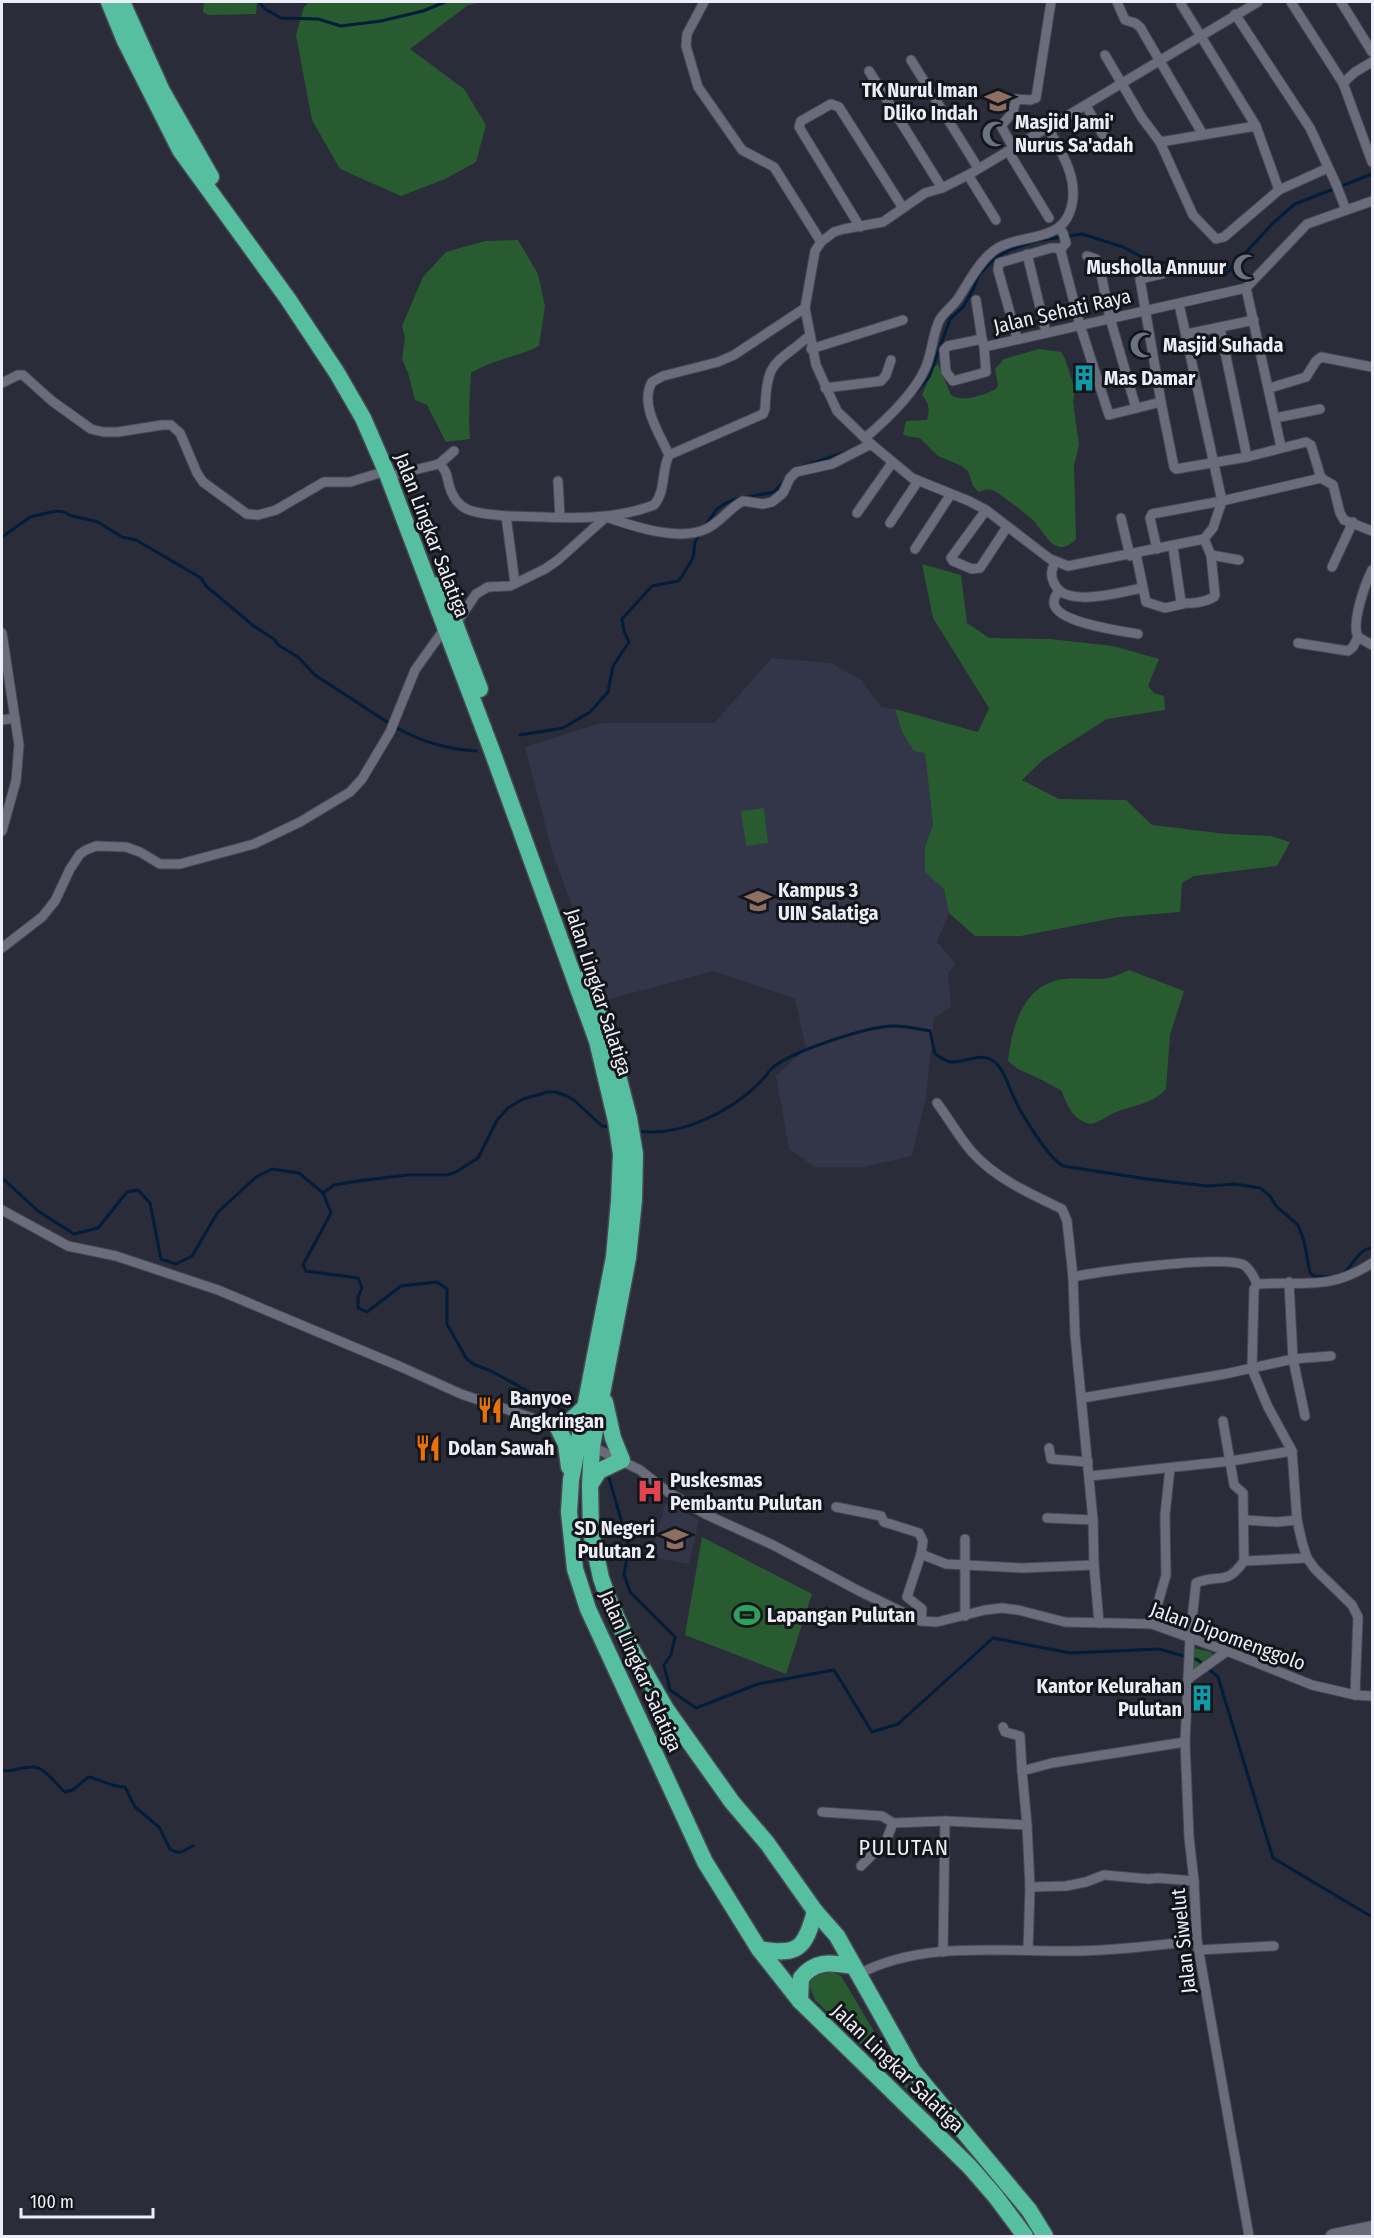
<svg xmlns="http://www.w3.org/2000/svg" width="1374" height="2238" font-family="'Fira Sans Condensed',sans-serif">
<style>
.built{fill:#333548}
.green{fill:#295b30}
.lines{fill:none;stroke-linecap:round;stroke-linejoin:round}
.stream{stroke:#021d3a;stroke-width:3}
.minor-casing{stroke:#474854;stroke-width:11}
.secondary-casing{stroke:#474854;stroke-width:16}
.trunk-casing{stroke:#474854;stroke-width:19}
.minor{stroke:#6a6b7b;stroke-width:9}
.secondary{stroke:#6a6b7b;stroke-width:14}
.trunk{stroke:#55bfa0;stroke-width:16}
.labels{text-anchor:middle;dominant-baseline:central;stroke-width:6;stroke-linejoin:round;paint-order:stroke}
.poi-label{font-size:20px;font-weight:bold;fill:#ecedf7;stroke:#14151b;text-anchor:start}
.street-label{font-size:20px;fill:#ecedf7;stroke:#14151b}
.quarter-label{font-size:22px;letter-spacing:1.5px;fill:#ecedf7;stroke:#14151b}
</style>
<rect width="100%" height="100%" fill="#2a2c39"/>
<g class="built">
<polygon points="772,658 831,663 861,680 881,707 895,709 902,732 914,750 925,753 933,824 925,847 944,889 949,913 937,942 956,964 948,973 951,1007 934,1018 926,1097 912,1156 863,1167 815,1167 789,1149 776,1075 806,1049 795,999 714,971 606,1000 552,851 525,747 601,723 714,723"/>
<polygon points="665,1503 699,1520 689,1564 651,1557"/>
</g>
<g class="green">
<polygon points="204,2 257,2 256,14 209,15 203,12"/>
<polygon points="309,2 485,2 468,5 410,49 464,89 486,125 476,162 445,179 401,196 340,169 312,120 296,35 304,7"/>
<path d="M518,240L538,274L545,306L539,346C517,357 492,360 471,373C470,395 468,417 470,439L446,442L427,405L415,400L408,373L402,359L405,338L402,326L423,277L446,252L485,241Z"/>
<path d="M1039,349L1061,352L1065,359L1075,389L1073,402L1079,445L1074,465L1076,539C1056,560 1046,535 1034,521C1030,517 996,490 992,490C988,489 984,490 979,492L973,486L968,471L962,466L938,456L920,438L906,436L903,434L906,421L927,420C930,409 929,403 922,395L934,367L938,364L951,395C962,403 984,395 996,389L998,385L995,369L1004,359Z"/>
<polygon points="922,564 961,575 967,623 989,638 1050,639 1113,646 1159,659 1148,686 1154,693 1164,696 1165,710 1107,719 1044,759 1022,780 1059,799 1126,800 1152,825 1227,834 1271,836 1290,842 1277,866 1194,876 1182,883 1180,912 1119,917 1021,936 975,936 949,913 944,889 925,872 925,847 933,824 925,753 914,751 902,732 895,709 978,732 989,708 933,618"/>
<polygon points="764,808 768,843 746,846 741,811"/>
<path d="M1129,970L1184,991L1170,1035L1166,1089C1152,1104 1135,1105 1116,1112C1107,1115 1097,1126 1087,1123C1073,1119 1066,1104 1062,1091L1040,1079L1018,1069L1008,1061C1012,1027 1023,983 1065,979C1092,977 1102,984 1129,970Z"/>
<polygon points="702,1537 812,1594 786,1674 685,1635"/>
<polygon points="1193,1648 1211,1652 1213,1656 1192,1672"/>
<polygon points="830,1971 841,1976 896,2068 910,2087 907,2089 815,2000 809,1985 811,1977 819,1972"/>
</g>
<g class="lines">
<g class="stream">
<polyline points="259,2 265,9 281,18 318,19 341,26 381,21 423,11 445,2"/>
<polyline points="916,392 929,377 950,319 963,307 973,290 979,275 996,257 1012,249 1036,241 1082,234 1123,247 1149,261 1173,263 1182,272 1225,275 1274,222 1295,204 1372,174"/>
<polyline points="894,417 904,406"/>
<polyline points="798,468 846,452"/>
<polyline points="704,527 717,509 724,504 736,499 774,492 785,480"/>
<polyline points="2,537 30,517 56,511 64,512 72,516 98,522 122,537 136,540 201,578 206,586 255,627 274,639 278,645 298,657 315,675 390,724"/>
<path d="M395,727C422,742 446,749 476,751"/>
<polyline points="520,735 563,728 590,712 608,692 613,666 629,642 624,631 622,619 652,586 678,581 681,578 693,558 695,542 701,532"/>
<path d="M638,1131C681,1138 736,1109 764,1078C767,1075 768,1072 770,1070C788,1052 868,1026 894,1026C906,1026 919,1029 930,1031L935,1054C940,1057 946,1062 951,1062C967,1063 982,1050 996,1063C1003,1069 1007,1082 1011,1091C1018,1109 1047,1157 1063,1166L1147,1179L1207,1186L1235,1184L1260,1188L1270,1196L1276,1206L1298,1225L1304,1241L1310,1273L1314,1276L1329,1277"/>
<polyline points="2,1178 38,1211 74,1234 98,1228 127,1192 138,1190 150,1203 161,1259 176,1264 192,1256 218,1212 256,1177 272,1169 299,1173 323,1193 331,1213 303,1265 306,1271 358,1278 362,1288 358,1297 358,1308 367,1312 401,1286 437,1282 447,1289 447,1324 466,1358 473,1364 491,1371 564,1411"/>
<polyline points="323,1193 334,1185 358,1181 407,1175 447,1175 456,1172 478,1158 497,1120 508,1108 523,1099 548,1092 556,1092 567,1096 575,1101 602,1126 611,1127"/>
<path d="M1342,1274C1354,1266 1357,1249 1372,1248"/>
<polyline points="609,1478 629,1547 624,1574 630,1592 675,1637 671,1655 664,1665 670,1690 696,1708 758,1684 834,1670 872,1732 898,1724 993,1638 1070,1653 1159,1649 1198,1660 1218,1677 1273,1858 1372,1917"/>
<path d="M2,1770C12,1773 20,1767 31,1767C45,1766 55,1784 65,1792L73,1790L88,1777C101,1779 111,1787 125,1787L135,1807L159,1827L170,1849L176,1852H181L193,1846"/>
</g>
<g class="minor-casing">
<g id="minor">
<polyline points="704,2 687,34 686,46 698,87 742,150 774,167 821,242"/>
<polyline points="1117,2 1125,20 1135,23 1140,27 1202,133"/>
<polyline points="1291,2 1343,83 1372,162"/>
<polyline points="1341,2 1372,52"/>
<polyline points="1181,4 1256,126 1279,190"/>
<polyline points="1235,14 1310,128 1336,184 1346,210"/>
<polyline points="1105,55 1142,118 1160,142 1193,215 1216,239 1224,237 1279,190 1328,168"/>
<polyline points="911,60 978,168"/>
<polyline points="869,71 942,188"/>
<polyline points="1343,83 1355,72 1372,62"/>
<polyline points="1086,106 1103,135"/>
<polyline points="1160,142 1256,126"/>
<polyline points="1014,149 1001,126 1013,112 1016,99 1030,100 1036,98 1051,2"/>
<polyline points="1008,151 1049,218"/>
<polyline points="968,175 996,220"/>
<polyline points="860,227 799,127 801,121 831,104 839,107 903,208"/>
<polyline points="1059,228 1063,233 1066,243 1060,250"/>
<polyline points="1027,254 1046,332"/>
<polyline points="1087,256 1096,259 1099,264 1110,318 1136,408"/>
<polyline points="976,300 982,339"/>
<polyline points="1220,328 1247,457"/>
<polyline points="1187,334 1254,320"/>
<polyline points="1017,338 998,270 999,263 1051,248 1058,248 1061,252 1080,325 1109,415 1161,402 1174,467 1176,469 1247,457 1306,442 1311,445 1321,478"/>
<polyline points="984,347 982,339 948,346 944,350 946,372 953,381 986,372 984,347 1246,288"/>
<polyline points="811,349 903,320"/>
<polyline points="2,383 18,375 23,375 52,401 91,429 103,432 118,432 162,425 171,425 180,433 197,473 203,482 247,514 258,515 276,510 324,482 350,482 386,471"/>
<polyline points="825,388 881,381 886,375 891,360"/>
<polyline points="1270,388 1306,377 1316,361 1321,357 1372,367"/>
<polyline points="1161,402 1140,279 1162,274"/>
<polyline points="1275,418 1320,409"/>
<path d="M865,438C885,421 914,393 925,369C932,354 932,337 939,321C943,312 954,306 959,297C969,282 977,265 991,253C1012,233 1057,244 1069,214C1082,183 1062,153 1048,128"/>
<polyline points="871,444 837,411 816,365 805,308 815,251 821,242 834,232 844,229 883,222 925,193 942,188 968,175 1258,2"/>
<polyline points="1281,447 1246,288 1307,224 1372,201"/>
<path d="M669,455C660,434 639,405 652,382L663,376L718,362L734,355L805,308"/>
<path d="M439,464C447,470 447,477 449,485C457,515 479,513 506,516"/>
<polyline points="398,474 439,464 454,451"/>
<polyline points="558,481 560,517"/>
<polyline points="986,510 951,558 953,561 972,569 980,568 1007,527"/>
<polyline points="857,513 892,463"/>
<polyline points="1121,518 1130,556"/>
<polyline points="890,523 918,481"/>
<path d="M1173,547L1181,602C1190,605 1205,602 1214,597L1215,595L1211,555L1204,539"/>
<polyline points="915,549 951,494"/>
<polyline points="1157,549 1150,518 1152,514 1222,501 1179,304"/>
<polyline points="1136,554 1146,602 1165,608 1183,604"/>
<polyline points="1211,555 1239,560"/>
<path d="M1055,562C1051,571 1050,576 1055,585C1067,608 1122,592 1142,588"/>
<polyline points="1332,567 1353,522"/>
<path d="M1372,570C1365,584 1351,623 1358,637L1372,645"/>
<path d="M515,583L506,516C556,517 607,523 654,505C666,491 661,472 669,455L763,414L765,409C767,358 775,366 809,336"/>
<path d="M1059,591C1056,595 1053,599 1054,604C1058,623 1122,631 1138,634"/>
<polyline points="2,633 19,745 16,781 2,831"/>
<polyline points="1298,643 1348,651 1353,647 1358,637"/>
<polyline points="2,720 15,718"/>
<path d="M2,948L42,917L55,901L70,869L80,854L86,850L96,846L126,847L140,852L160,864H180L254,844L300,822L350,792L362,779L390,732L415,670L445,628L456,624L476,594L488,587L510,586L545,569L558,560L606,517C633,526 678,542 706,529C720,523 729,508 743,501L763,504L772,502L783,493L790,478L796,472L832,464L871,444L912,478L969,501L986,510L1050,559L1068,566L1204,539L1213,528L1222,501L1321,478L1333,485L1340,513L1344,520L1372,531"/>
<path d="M937,1103C949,1119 959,1137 972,1152C996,1179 1031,1194 1062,1209L1067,1221L1073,1277"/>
<polyline points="2,1210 68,1246 116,1256 218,1290 399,1366 461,1394 559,1427"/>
<polyline points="1289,1282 1293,1359 1305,1416"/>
<polyline points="1082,1398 1225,1374 1293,1359 1331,1356"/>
<polyline points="1223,1421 1234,1485 1243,1493 1244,1561"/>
<polyline points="589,1445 640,1470 668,1492 705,1514 773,1545 859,1591 921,1621 937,1622 985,1610 1002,1608 1018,1610 1065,1622 1152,1624 1227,1651 1312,1685 1355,1695 1372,1696"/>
<polyline points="1049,1448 1051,1459 1088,1462"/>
<polyline points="1090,1476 1231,1461 1292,1451"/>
<polyline points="836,1507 881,1516 884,1522 919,1533 923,1541 921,1554 946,1564 1023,1568 1094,1565"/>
<polyline points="1047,1518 1093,1520"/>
<polyline points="1244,1520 1277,1522 1297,1520"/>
<polyline points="965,1616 965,1539"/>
<polyline points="921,1621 922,1609 907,1597 921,1554"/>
<path d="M1099,1623L1094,1565L1093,1520L1075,1335L1073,1277C1097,1271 1225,1255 1244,1265C1250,1269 1254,1277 1257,1284"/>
<polyline points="1152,1624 1166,1575 1165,1515 1170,1468"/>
<polyline points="1188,1679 1227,1651"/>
<path d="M1355,1695L1358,1617L1352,1605L1315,1569L1307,1558L1302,1542L1297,1520L1292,1451L1268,1407L1252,1369L1254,1289L1257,1284C1304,1281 1330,1291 1372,1263"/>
<polyline points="1003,1727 1005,1732 1020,1736 1022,1771"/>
<polyline points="822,1812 882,1816 893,1823 945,1821 1027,1825 1022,1771 1052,1763 1185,1742"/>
<polyline points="1027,1825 1030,1887 1028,1950"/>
<polyline points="861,1866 886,1841 893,1823"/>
<polyline points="1030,1887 1066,1886 1086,1882 1104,1875 1149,1879 1158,1878 1194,1881"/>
<polyline points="1198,1950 1274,1946"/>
<polyline points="943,1952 945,1821"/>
<path d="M859,1974C922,1940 1004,1952 1074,1951C1115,1951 1156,1945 1197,1941"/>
<path d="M1249,2236L1197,1941L1194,1881L1189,1837L1185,1742L1190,1638L1196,1583C1219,1573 1226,1587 1244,1561L1307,1558"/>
</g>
</g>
<g class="secondary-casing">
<polyline id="secondary" points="1333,2236 1372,2228"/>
</g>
<g class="trunk-casing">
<g id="trunk">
<polyline points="109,2 125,41 180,150 288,299 337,373 363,418 386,471 492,751 597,1041 616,1121 621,1154 619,1201 614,1257 571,1480 569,1512 575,1569 588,1609 705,1862 759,1949 800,2001 970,2167 996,2197 1025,2236"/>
<polyline points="122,2 162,91 211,177"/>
<polyline points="440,584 480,689"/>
<polyline points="587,977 608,1037 629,1118 635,1154 634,1200 628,1258 592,1446 590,1486 591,1532 601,1578 608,1598 627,1641 666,1709 732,1802 767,1843 815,1911 837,1936 913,2071 1029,2210 1045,2236"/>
<polyline points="569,1467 566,1444 556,1424 571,1420 585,1407"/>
<polyline points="590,1485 599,1471 622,1460 613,1438 605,1402"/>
<path d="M759,1949C798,1956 805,1949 815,1911"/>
<path d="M800,2001L801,1978C816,1959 832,1963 853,1966"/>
</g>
</g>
<use href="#minor" class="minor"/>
<use href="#secondary" class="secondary"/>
<use href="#trunk" class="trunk"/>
</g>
<defs>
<g id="school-bare" transform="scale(2.07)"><path d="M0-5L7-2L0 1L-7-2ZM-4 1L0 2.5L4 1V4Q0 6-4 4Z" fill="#8d6e63" stroke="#14151b" stroke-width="2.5" paint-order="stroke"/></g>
<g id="mosque-bare" transform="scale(2.07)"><path d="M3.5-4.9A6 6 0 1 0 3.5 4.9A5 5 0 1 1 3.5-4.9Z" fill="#6b7280" stroke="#14151b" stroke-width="2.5" paint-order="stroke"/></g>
<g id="building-bare" transform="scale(2.07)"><path d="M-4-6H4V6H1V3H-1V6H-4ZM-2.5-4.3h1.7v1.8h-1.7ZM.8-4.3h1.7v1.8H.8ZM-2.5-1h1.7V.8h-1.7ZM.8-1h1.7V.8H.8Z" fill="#0f9aa8" stroke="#14151b" stroke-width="2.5" paint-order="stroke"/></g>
<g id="university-bare" transform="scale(2.07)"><path d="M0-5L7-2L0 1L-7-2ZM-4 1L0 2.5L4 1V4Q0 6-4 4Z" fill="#8d6e63" stroke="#14151b" stroke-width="2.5" paint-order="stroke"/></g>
<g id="restaurant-bare" transform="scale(2.07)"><path d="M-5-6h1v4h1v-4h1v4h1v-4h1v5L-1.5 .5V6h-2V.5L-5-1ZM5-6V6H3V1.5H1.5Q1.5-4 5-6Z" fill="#e8710a" stroke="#14151b" stroke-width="2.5" paint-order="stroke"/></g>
<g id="hospital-bare" transform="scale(2.07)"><path d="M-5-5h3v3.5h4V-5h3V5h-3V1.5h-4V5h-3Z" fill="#e0444e" stroke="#14151b" stroke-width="2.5" paint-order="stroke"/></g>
<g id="stadium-bare" transform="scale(2.07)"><path d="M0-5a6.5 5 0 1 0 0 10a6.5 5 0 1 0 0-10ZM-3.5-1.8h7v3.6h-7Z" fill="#2e9e5b" stroke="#14151b" stroke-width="2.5" paint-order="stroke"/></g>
</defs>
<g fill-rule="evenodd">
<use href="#school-bare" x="998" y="101"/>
<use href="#mosque-bare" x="995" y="134"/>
<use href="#mosque-bare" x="1246" y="267"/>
<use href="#mosque-bare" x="1143" y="345"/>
<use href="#building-bare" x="1084" y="378"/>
<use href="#university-bare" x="758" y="901"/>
<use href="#restaurant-bare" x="490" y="1410"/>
<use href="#restaurant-bare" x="428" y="1448"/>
<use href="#hospital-bare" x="650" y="1491"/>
<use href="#school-bare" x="675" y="1539"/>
<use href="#stadium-bare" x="747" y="1615"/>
<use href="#building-bare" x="1202" y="1698"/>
</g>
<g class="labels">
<g class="poi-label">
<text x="978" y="90" text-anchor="end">TK Nurul Iman<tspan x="978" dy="23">Dliko Indah</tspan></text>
<text x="1015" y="122">Masjid Jami'<tspan x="1015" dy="23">Nurus Sa'adah</tspan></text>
<text x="1226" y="267" text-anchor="end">Musholla Annuur</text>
<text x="1163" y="345">Masjid Suhada</text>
<text x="1104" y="378">Mas Damar</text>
<text x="778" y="890">Kampus 3<tspan x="778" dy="23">UIN Salatiga</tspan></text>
<text x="510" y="1398">Banyoe<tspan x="510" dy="23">Angkringan</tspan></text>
<text x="448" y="1448">Dolan Sawah</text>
<text x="670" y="1480">Puskesmas<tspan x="670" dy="23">Pembantu Pulutan</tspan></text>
<text x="655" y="1528" text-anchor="end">SD Negeri<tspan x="655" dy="23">Pulutan 2</tspan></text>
<text x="767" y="1615">Lapangan Pulutan</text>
<text x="1182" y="1686" text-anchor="end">Kantor Kelurahan<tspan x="1182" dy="23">Pulutan</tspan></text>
</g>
<g class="street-label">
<text transform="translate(1062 311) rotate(-13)">Jalan Sehati Raya</text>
<text transform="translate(432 535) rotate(69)">Jalan Lingkar Salatiga</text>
<text transform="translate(599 992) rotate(72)">Jalan Lingkar Salatiga</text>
<text transform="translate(1228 1636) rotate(20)">Jalan Dipomenggolo</text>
<text transform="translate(641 1671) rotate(66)">Jalan Lingkar Salatiga</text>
<text transform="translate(1183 1941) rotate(-96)">Jalan Siwelut</text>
<text transform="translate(898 2068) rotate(44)">Jalan Lingkar Salatiga</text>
</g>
<g class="quarter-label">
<text x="904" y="1847">PULUTAN</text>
</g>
</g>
<rect width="1374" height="2238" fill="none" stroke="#ecedf7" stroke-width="6"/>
<path d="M21 2208v9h132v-9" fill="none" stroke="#ecedf7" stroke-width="3"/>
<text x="30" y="2208" font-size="18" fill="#ecedf7" stroke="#14151b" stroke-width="4.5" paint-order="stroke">100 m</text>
</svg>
